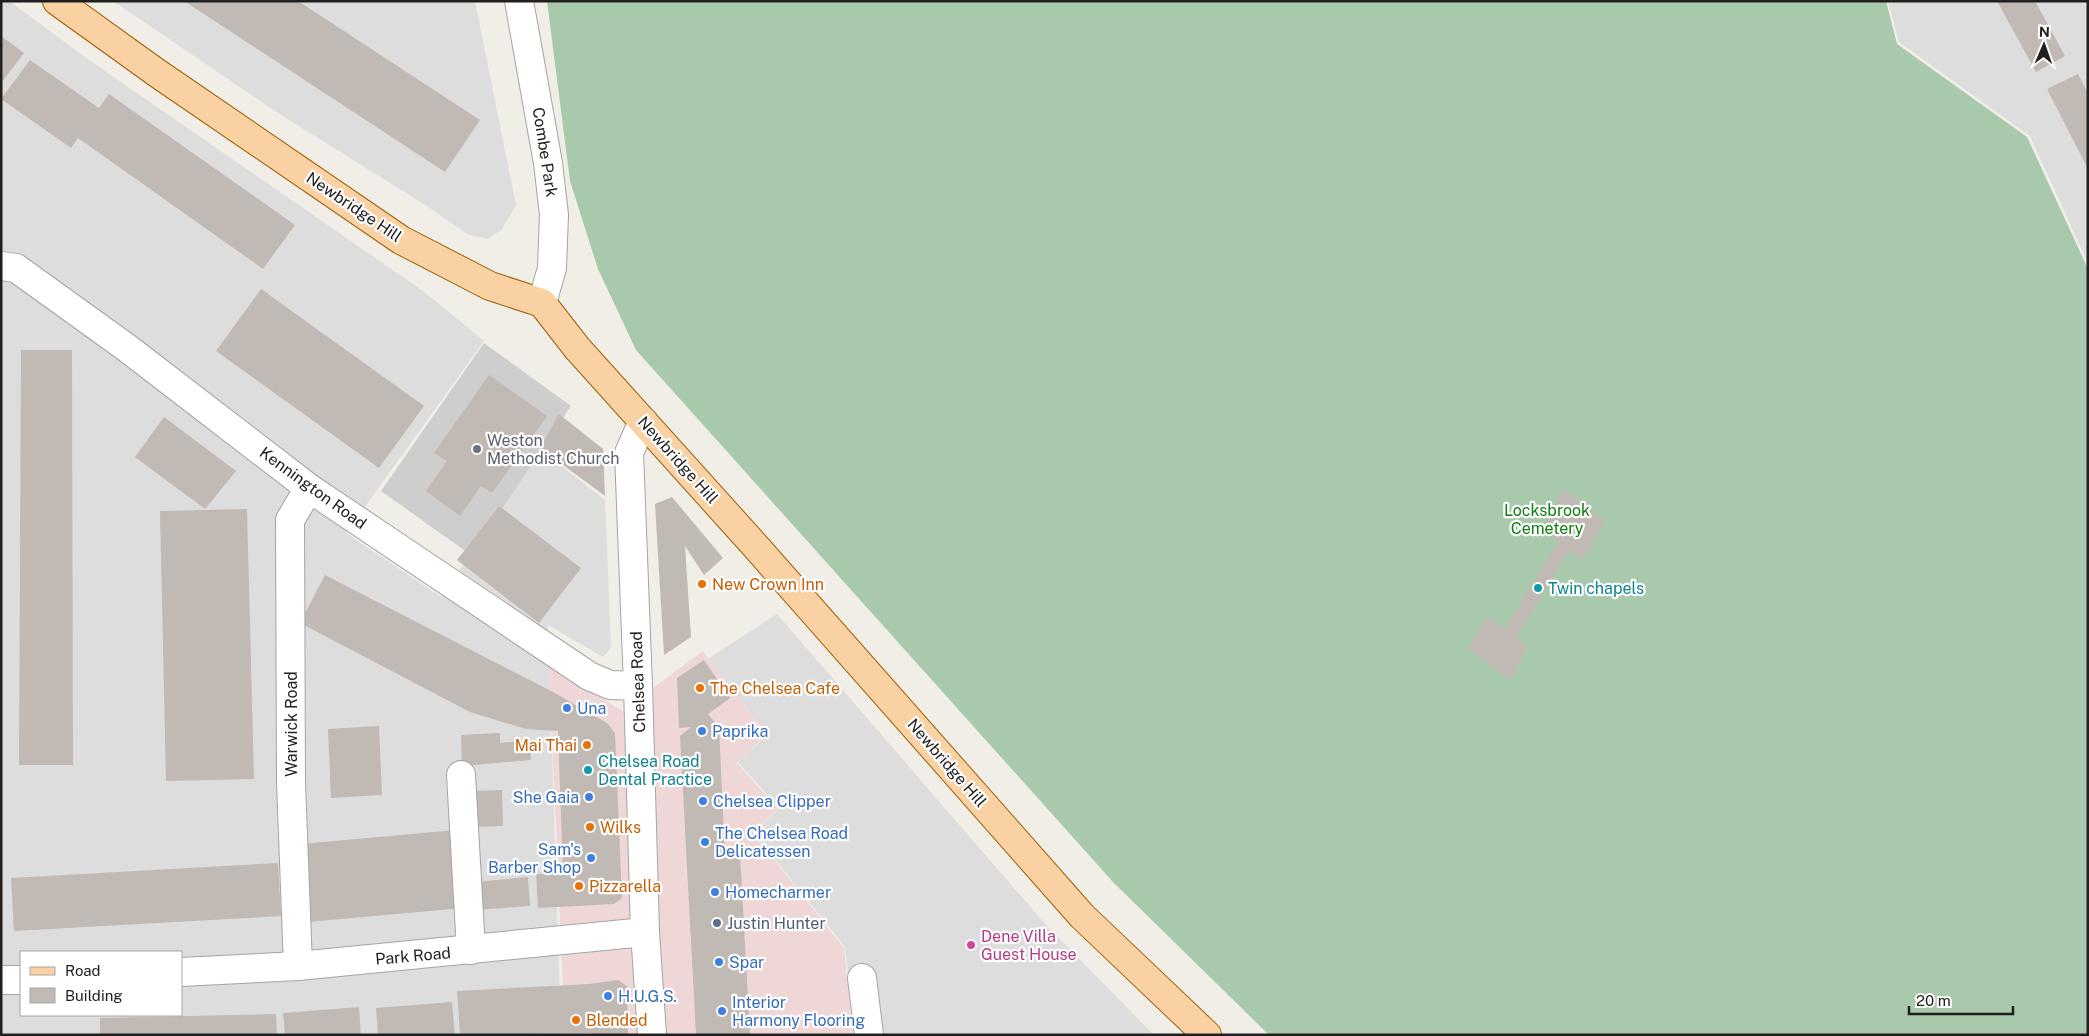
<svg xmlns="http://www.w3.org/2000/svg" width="2089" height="1036" font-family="'Public Sans',sans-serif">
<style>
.residential{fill:#dedddd;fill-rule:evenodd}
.commercial{fill:#f0d7d7}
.religious{fill:#cecece}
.cemetery{fill:#a9c9ac}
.building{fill:#c1b9b3}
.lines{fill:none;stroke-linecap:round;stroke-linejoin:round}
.minor-casing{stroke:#a4a4a4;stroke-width:30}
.major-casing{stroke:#996104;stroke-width:30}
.minor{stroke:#fff;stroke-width:28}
.major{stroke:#fad1a3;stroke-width:28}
.worship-dot{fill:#6b7280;stroke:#fff;stroke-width:2}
.food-dot{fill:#e8710a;stroke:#fff;stroke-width:2}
.culture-dot{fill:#0f9aa8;stroke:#fff;stroke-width:2}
.shop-dot{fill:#3f7fe0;stroke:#fff;stroke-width:2}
.service-dot{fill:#5c6f8a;stroke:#fff;stroke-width:2}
.hotel-dot{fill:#d1479c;stroke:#fff;stroke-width:2}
.labels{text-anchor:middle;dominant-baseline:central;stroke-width:4.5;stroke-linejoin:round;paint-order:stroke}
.street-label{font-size:16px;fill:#202020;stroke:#fff}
.worship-label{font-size:16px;fill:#5b616d;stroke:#fff;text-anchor:start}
.park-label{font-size:16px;fill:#0f7e13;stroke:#fff}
.food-label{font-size:16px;fill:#c56008;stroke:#fff;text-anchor:start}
.culture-label{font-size:16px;fill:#0d838f;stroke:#fff;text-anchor:start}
.shop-label{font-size:16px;fill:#366cbe;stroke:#fff;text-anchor:start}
.service-label{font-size:16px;fill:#4e5e75;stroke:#fff;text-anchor:start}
.hotel-label{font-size:16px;fill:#b23c85;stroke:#fff;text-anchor:start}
</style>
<rect width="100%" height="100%" fill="#f1ede7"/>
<g class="residential">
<path d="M1,1H9L92,62L423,291L484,341L346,533L441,597L541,450L605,500L611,648L603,657L548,625L561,1035H1ZM21,952H181V1015H21Z"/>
<polygon points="113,1 475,1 516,205 502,229 488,239 467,234 430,208 278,113"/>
<polygon points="1888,1 2088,1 2088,263 2030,136 1899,42"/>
<polygon points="777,614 1046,925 1154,1035 855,1035 845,947 754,833 779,808 738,762 768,735 708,659"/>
</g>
<polygon class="commercial" points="703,651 767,735 737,763 778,809 753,833 844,948 853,1035 565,1035 549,665 622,711"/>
<polygon class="religious" points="484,343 571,406 471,555 381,491"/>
<polygon class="cemetery" points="547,1 1886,1 1897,44 2027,137 2088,269 2088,1035 1269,1035 1113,882 636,350 598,269 570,181"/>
<g class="building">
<polygon points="184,1 298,1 480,120 445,172"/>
<polygon points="1997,1 2035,1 2065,56 2036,72"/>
<polygon points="1,36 24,53 1,83"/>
<polygon points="30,60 99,108 109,94 295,225 263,269 78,138 71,148 1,99"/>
<polygon points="2078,74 2088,93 2088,169 2047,89"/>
<polygon points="261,289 424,406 379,468 216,351"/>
<polygon points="21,350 72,350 73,765 19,765"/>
<polygon points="489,375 547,416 492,493 481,486 460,516 426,491 447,461 434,453"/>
<polygon points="559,414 603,449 605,496 540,448"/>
<polygon points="164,417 236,471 205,509 135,457"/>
<polygon points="1564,489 1605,521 1583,560 1569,550 1516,638 1528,646 1510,681 1468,648 1488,616 1505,629 1558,541 1541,528"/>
<polygon points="672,497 723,558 704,575 685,546 691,637 664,655 655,504"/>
<polygon points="499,506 581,568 539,623 457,560"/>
<polygon points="247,509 254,779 166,781 160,511"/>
<polygon points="325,575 553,692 607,723 615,733 622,898 614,904 538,908 536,874 563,873 558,731 526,729 470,712 300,623"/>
<polygon points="704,660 730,698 708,714 719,727 725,855 740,854 750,1035 696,1035 680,736 691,727 679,728 677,678"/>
<polygon points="379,726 382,795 331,798 328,729"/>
<polygon points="500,733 500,743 529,740 531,760 462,766 461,735"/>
<polygon points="502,790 503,826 472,827 471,791"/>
<polygon points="456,830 463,908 308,922 301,844"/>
<polygon points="278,863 281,916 14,931 11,878"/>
<polygon points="528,877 530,906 475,910 473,882"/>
<polygon points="618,980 627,986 628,1035 592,1035 592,1033 460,1035 457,991 589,984"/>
<polygon points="452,1002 455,1035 378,1035 376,1008"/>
<polygon points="359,1007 361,1035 285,1035 283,1013"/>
<polygon points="276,1014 277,1035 100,1035 100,1018"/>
</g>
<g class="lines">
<g class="minor-casing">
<g id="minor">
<polyline points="519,1 548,163 554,215 552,268 542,303"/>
<polyline points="1,266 16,268 127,348 309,488 589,676 610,685 638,686"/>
<polyline points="643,421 629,453 638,686 645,932 652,1035"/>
<polyline points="461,775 471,950"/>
<polyline points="298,966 291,783 290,520 309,488"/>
<polyline points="181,972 298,966 645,932"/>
<polyline points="862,978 869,1035"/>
<polyline points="1,980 21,980"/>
</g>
</g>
<g class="major-casing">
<polyline id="major" points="57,1 157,73 401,240 490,286 542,303 577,348 758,549 1082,916 1207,1035"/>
</g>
<use href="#minor" class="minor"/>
<use href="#major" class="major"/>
</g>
<circle class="worship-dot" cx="477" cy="449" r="5"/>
<g class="food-dot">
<circle cx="702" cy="584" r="5"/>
<circle cx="700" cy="688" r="5"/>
<circle cx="587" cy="745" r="5"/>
<circle cx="590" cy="827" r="5"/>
<circle cx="579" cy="886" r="5"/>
<circle cx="576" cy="1020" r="5"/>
</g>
<g class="culture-dot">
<circle cx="1538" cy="588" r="5"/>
<circle cx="588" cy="770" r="5"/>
</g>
<g class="shop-dot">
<circle cx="567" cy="708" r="5"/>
<circle cx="702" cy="731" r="5"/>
<circle cx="589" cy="797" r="5"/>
<circle cx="703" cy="801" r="5"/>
<circle cx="705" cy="842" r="5"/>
<circle cx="591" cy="858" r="5"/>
<circle cx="715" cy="892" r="5"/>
<circle cx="719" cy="962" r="5"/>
<circle cx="608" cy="996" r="5"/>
<circle cx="722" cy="1011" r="5"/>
</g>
<circle class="service-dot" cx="717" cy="923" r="5"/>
<circle class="hotel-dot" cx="971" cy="945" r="5"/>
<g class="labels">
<g class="street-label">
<text transform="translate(545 152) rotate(81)">Combe Park</text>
<text transform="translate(354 207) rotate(34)">Newbridge Hill</text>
<text transform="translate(678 460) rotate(48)">Newbridge Hill</text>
<text transform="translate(313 488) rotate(36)">Kennington Road</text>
<text transform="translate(638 682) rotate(-92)">Chelsea Road</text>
<text transform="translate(291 724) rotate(-90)">Warwick Road</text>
<text transform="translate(947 763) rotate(49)">Newbridge Hill</text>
<text transform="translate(413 956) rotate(-5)">Park Road</text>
</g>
<g class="worship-label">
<text x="487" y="440">Weston<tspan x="487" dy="18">Methodist Church</tspan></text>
</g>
<g class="park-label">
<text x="1547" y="510">Locksbrook<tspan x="1547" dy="18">Cemetery</tspan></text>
</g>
<g class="food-label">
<text x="712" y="584">New Crown Inn</text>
<text x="710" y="688">The Chelsea Cafe</text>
<text x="577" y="745" text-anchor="end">Mai Thai</text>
<text x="600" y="827">Wilks</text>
<text x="589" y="886">Pizzarella</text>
<text x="586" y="1020">Blended</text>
</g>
<g class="culture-label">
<text x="1548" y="588">Twin chapels</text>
<text x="598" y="761">Chelsea Road<tspan x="598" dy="18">Dental Practice</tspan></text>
</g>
<g class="shop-label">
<text x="577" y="708">Una</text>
<text x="712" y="731">Paprika</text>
<text x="579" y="797" text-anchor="end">She Gaia</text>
<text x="713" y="801">Chelsea Clipper</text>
<text x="715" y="833">The Chelsea Road<tspan x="715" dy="18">Delicatessen</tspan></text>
<text x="581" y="849" text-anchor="end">Sam's<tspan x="581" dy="18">Barber Shop</tspan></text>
<text x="725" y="892">Homecharmer</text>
<text x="729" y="962">Spar</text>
<text x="618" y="996">H.U.G.S.</text>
<text x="732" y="1002">Interior<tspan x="732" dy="18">Harmony Flooring</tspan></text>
</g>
<g class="service-label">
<text x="727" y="923">Justin Hunter</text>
</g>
<g class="hotel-label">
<text x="981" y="936">Dene Villa<tspan x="981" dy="18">Guest House</tspan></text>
</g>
</g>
<rect width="2089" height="1036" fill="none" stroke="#202020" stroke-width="5"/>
<rect x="20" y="951" width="162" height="65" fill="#ffffff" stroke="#a6a6a6"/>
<rect x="30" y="967" width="25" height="8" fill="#fad1a3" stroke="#a6a6a6"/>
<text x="65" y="976" font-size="15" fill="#202020">Road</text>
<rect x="30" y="988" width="25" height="15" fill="#c1b9b3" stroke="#a6a6a6"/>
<text x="65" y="1001" font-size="15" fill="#202020">Building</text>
<g transform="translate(2044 45) rotate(2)" stroke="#ffffff" stroke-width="4" paint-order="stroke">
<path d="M0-4L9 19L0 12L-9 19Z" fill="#202020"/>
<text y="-8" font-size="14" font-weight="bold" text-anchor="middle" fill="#202020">N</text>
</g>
<path d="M1909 1006v8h104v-8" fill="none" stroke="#202020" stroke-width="2.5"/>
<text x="1916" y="1006" font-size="15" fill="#202020" stroke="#ffffff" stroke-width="4" paint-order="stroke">20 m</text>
</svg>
